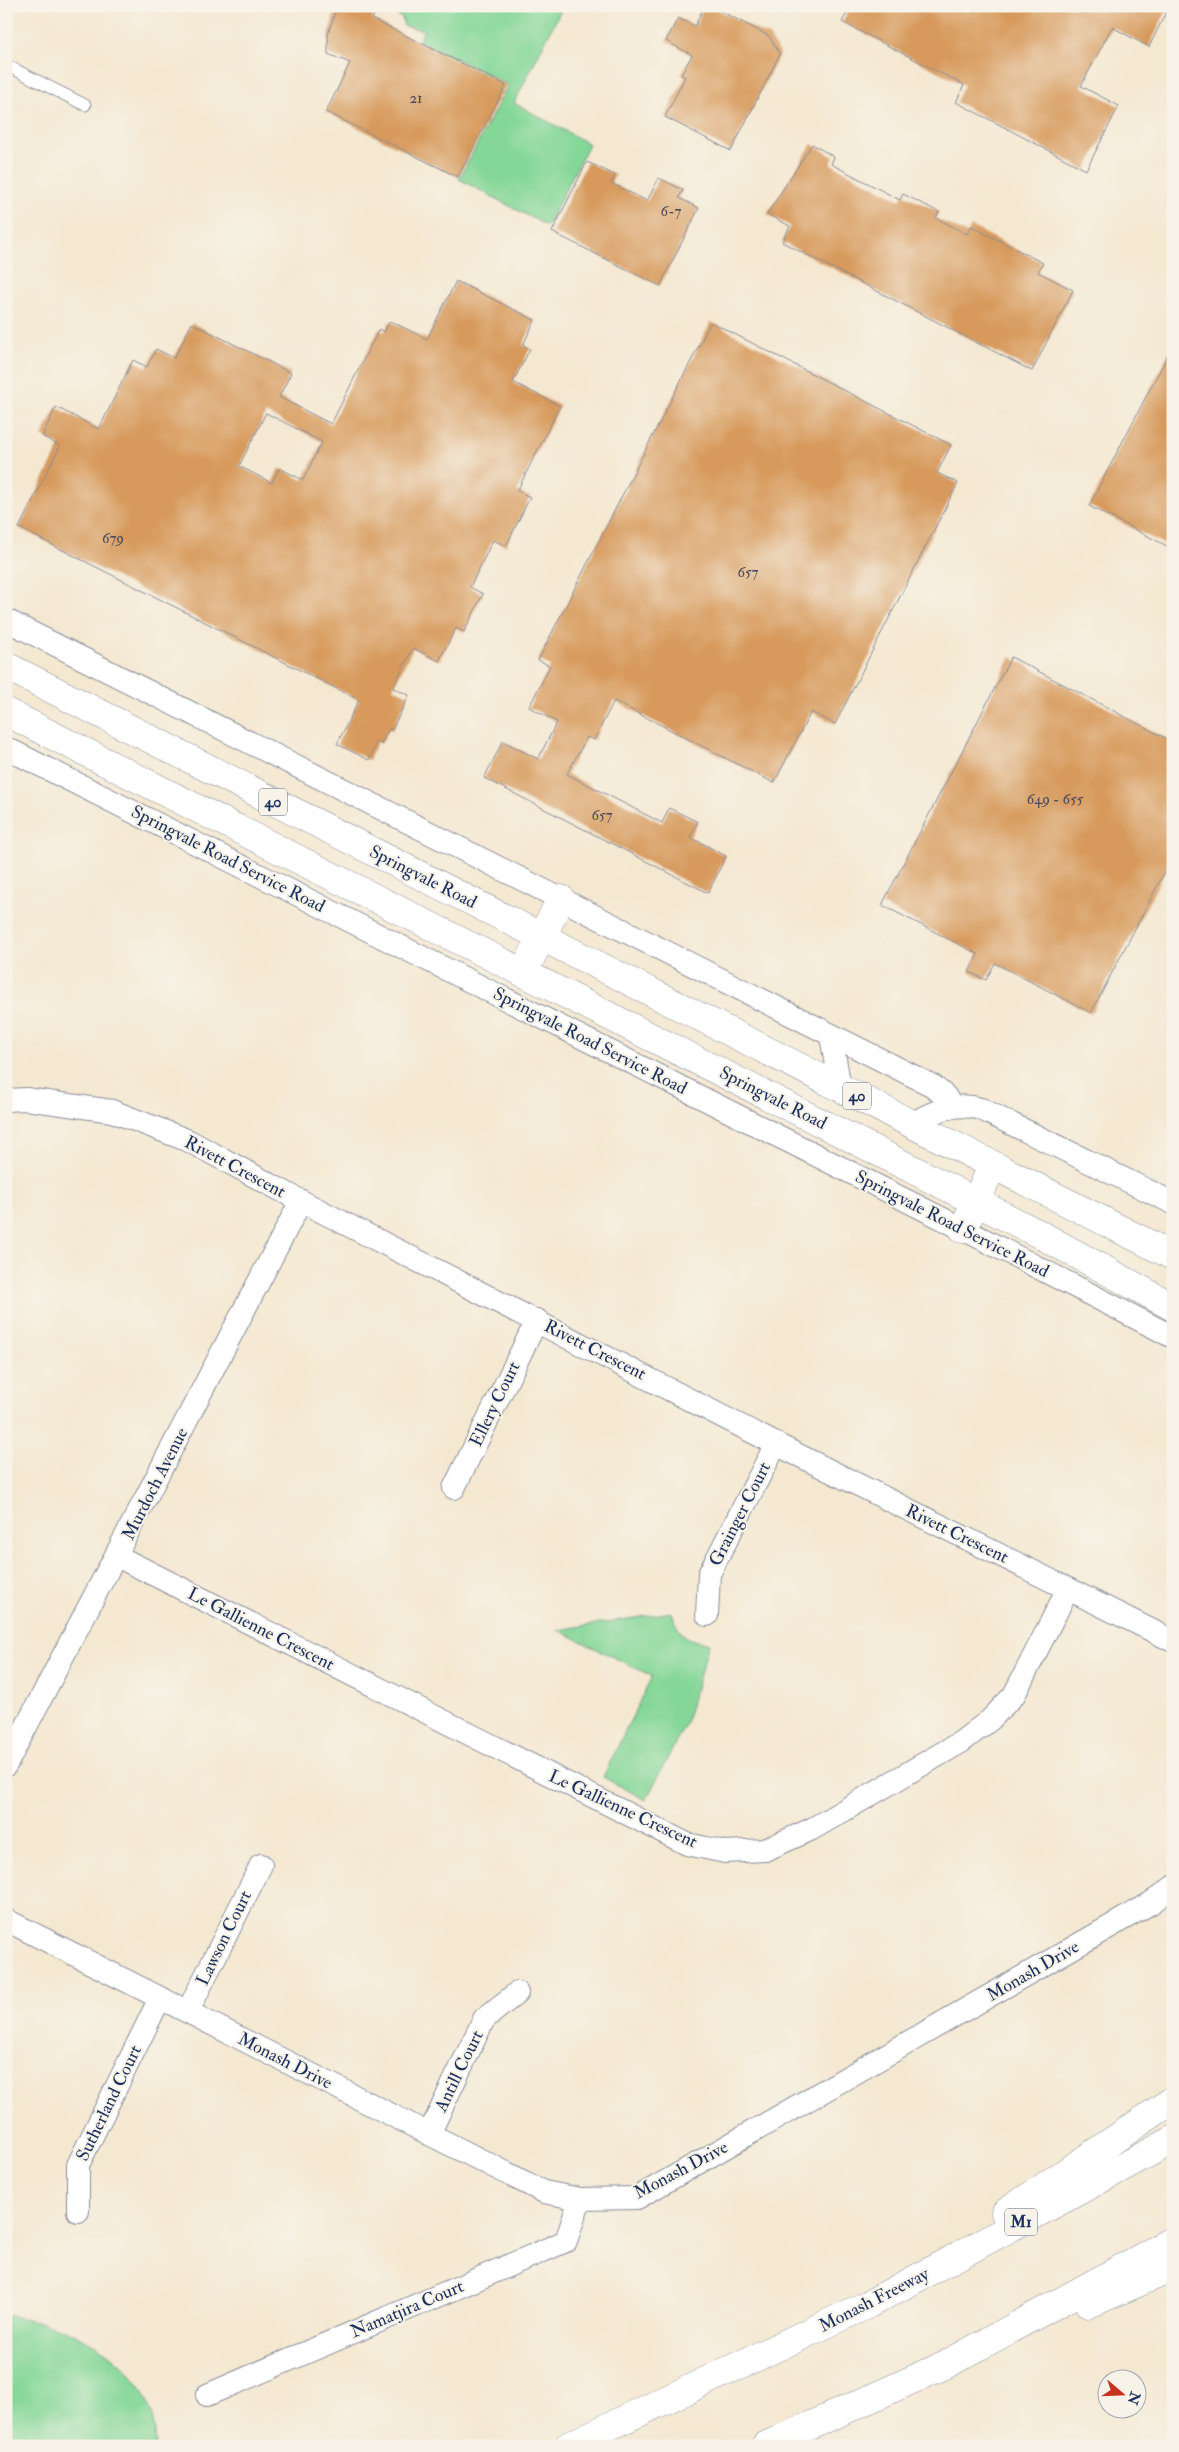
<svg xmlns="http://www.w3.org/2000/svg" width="1179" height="2452" font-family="'IM FELL Double Pica',serif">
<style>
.green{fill:#85d798;stroke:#50837b}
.building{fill:#d79a5b;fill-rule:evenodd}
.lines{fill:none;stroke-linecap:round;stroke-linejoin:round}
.service-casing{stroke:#888c98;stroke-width:13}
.minor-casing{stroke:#888c98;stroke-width:24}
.trunk-casing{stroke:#888c98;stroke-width:29}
.motorway-casing{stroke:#888c98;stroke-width:29}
.service{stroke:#fff;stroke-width:11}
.minor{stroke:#fff;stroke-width:22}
.trunk{stroke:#fff;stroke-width:28}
.motorway{stroke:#fff;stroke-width:28}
.labels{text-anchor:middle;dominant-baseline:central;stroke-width:4;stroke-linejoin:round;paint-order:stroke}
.number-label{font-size:15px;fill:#4a4a5d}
.shield{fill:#f7f3e8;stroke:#5d6a87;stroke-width:1}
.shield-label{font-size:16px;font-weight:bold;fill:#1b2f5e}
.street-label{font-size:18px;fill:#1b2f5e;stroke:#f7f3e8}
</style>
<rect width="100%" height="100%" fill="#f7f3e8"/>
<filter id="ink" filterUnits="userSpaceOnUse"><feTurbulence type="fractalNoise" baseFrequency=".02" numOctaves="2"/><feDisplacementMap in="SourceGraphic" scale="10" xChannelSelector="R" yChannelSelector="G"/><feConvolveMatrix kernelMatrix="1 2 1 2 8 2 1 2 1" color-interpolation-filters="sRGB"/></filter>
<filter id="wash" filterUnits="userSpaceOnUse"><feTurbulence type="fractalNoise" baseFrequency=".0096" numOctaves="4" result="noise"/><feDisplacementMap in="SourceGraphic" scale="20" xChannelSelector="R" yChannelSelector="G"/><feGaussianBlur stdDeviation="1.12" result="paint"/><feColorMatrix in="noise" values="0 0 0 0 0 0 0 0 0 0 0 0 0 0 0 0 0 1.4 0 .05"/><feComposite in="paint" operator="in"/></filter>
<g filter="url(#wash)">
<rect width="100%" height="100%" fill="#f4e8d1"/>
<g class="green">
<polygon points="382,6 563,6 514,103 589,144 547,226 459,179 508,85 419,40 424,30 404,26 402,18"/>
<path d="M672,1612C677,1634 687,1641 709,1643L686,1722L646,1800L603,1777L652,1676L558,1630Z"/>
<path d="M6,2315C79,2327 154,2361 156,2446H6Z"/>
</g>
<g id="blocks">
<g class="building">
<polygon points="337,6 379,6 372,19 506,85 458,177 326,112 350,63 328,54 328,34"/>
<polygon points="704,6 711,6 769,36 780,54 731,151 665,117 685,77 681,75 692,55 666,41 678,18 695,26"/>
<polygon points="851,6 964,6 976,12 979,6 1169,6 1149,47 1112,27 1081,86 1119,106 1086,170 956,102 964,85 842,22"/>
<polygon points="812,144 834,157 831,164 900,200 903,194 939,212 936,218 967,234 971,226 1043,263 1038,272 1073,290 1032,371 782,242 790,226 767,214"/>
<polygon points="587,162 615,175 611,183 647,201 659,178 683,190 679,198 699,208 660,286 552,232"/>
<path d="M456,281L535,320L523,345L530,349L513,382L560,406L517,491L530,497L506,546L493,540L470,587L483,594L464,632L456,628L439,661L413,648L393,688L409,695L392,730L389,729L381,744L377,742L369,760L337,744L359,700L19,528L60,446L42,436L56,407L99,429L133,360L147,367L156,349L174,358L192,323L291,373L279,397L331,424L379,329L384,332L390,321L427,339ZM266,413L322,442L303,480L279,468L272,483L239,466Z"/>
<polygon points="711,322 951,445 937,473 958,483 835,724 811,712 774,783 614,701 594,740 587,737 567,774 662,823 669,808 698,822 690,837 726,856 708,893 484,778 503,741 538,759 557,722 529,707 550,666 538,660"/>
<polygon points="1173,345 1173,549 1089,506"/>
<polygon points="1011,657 1173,742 1173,856 1091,1013 995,963 986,980 969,972 978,954 882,905"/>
</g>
</g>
</g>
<g filter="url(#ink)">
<use href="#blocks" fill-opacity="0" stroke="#888c98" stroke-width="1"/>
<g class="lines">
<g class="service-casing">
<polyline id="service" points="6,65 85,105"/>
</g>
<g class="minor-casing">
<g id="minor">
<polyline points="6,620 933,1086 946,1097 951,1106"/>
<polyline points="6,748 963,1229 1173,1337"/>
<polyline points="831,1036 840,1088"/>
<polyline points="6,1100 26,1099 112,1111 189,1141 301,1201 776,1444 1173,1641"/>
<path d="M911,1124C935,1111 954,1101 981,1109L1173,1203"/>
<polyline points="454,1488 537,1320"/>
<polyline points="117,1556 687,1844 725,1852 765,1850 812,1829 961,1742 990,1720 1014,1695 1068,1589"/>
<polyline points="707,1615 709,1574 776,1444"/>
<polyline points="6,1765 301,1201"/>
<polyline points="6,1920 544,2192 580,2199 637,2198 1151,1903 1173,1887"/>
<polyline points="188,2011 261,1865"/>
<polyline points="429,2134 484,2019 517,1993"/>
<polyline points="78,2211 78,2165 160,1998"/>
<polyline points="207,2395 566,2241 580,2199"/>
</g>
</g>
<g class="trunk-casing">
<g id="trunk">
<polyline points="6,666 1173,1256"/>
<polyline points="6,712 845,1135 1041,1235 1173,1307"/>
<polyline points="523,973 561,899"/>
<polyline points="963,1229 993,1165"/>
</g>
</g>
<g class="motorway-casing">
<g id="motorway">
<polyline points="1005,2213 1173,2100"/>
<polyline points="1089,2304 1173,2268"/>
<polyline points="568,2446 869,2304 1173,2140"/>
<polyline points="765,2446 945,2365 1173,2240"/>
</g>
</g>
<use href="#service" class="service"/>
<use href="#minor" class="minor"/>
<use href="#trunk" class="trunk"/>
<use href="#motorway" class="motorway"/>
</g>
</g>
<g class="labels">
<g class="number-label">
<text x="416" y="98">21</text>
<text x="671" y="211">6-7</text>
<text x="113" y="538">679</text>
<text x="748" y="572">657</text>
<text x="1055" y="799">649 - 655</text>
<text x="602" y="815">657</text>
</g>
<g class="shield">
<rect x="259" y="788.5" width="28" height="27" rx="4"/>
<rect x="843" y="1082.5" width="28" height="27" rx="4"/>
<rect x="1005" y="2208.5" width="32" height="27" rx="4"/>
</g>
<g class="shield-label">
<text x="273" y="802">40</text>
<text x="857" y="1096">40</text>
<text x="1021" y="2222">M1</text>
</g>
<g class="street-label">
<text transform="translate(228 859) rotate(27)">Springvale Road Service Road</text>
<text transform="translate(423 877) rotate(27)">Springvale Road</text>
<text transform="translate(590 1041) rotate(27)">Springvale Road Service Road</text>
<text transform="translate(773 1098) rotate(27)">Springvale Road</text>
<text transform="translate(235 1167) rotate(28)">Rivett Crescent</text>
<text transform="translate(952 1224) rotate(27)">Springvale Road Service Road</text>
<text transform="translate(595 1350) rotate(27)">Rivett Crescent</text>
<text transform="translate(495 1404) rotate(-64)">Ellery Court</text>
<text transform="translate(155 1484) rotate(-63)">Murdoch Avenue</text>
<text transform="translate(740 1514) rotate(-63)">Grainger Court</text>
<text transform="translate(957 1534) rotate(26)">Rivett Crescent</text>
<text transform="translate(261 1629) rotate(27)">Le Gallienne Crescent</text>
<text transform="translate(623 1809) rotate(25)">Le Gallienne Crescent</text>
<text transform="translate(224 1938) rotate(-64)">Lawson Court</text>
<text transform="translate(1033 1971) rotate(-30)">Monash Drive</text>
<text transform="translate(285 2061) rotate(27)">Monash Drive</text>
<text transform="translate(459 2071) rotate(-64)">Antill Court</text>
<text transform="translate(109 2103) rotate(-64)">Sutherland Court</text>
<text transform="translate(681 2170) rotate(-28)">Monash Drive</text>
<text transform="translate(874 2300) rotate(-27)">Monash Freeway</text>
<text transform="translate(407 2309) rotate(-23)">Namatjira Court</text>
</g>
</g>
<rect width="1179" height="2452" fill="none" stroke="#f7f3e8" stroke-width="25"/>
<g transform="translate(1122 2394) rotate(109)"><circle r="24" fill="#f7f3e8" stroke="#9fa5b1"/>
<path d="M0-4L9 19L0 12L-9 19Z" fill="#c8321e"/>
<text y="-8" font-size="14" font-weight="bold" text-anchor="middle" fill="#1b2f5e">N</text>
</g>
</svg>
